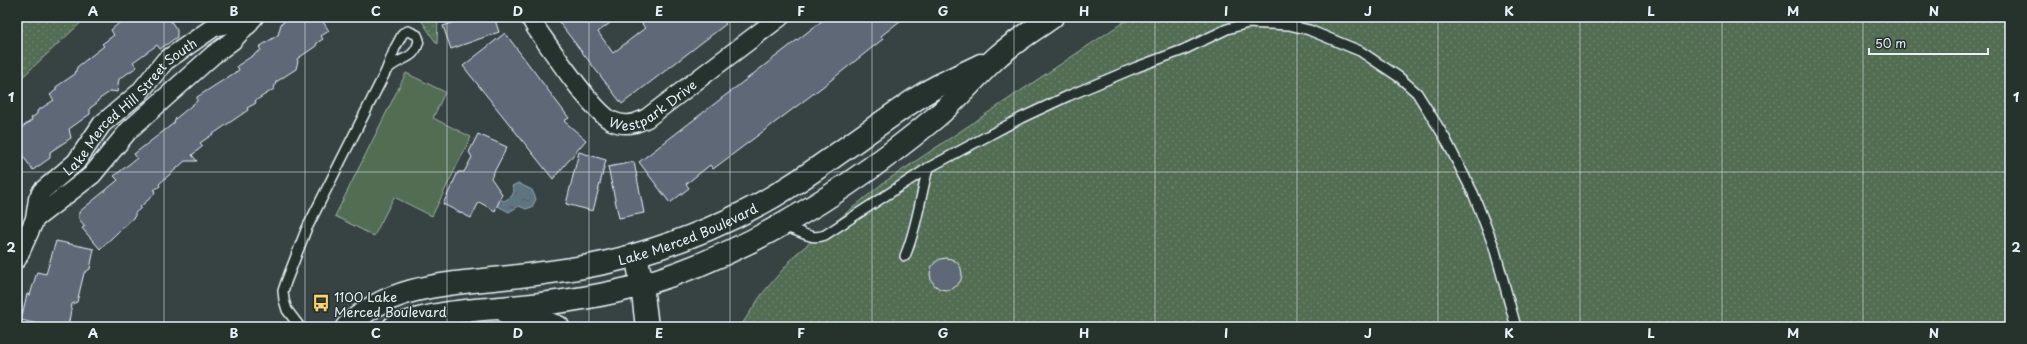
<svg xmlns="http://www.w3.org/2000/svg" width="2027" height="344" font-family="'Playpen Sans',sans-serif">
<style>
.grass{fill:url(#grass-dots);stroke:#9eafa6}
.pitch{fill:#536d53;stroke:#9eafa6}
.water{fill:url(#water-ripples);stroke:#95a7b0}
.building{fill:#5f6876;stroke:#e8f1f8}
.lines{fill:none;stroke-linecap:round;stroke-linejoin:round}
.service-casing{stroke:#e8f1f8;stroke-width:12}
.minor-casing{stroke:#e8f1f8;stroke-width:21}
.tertiary-casing{stroke:#e8f1f8;stroke-width:25}
.secondary-casing{stroke:#e8f1f8;stroke-width:25}
.service{stroke:#26332d;stroke-width:9}
.minor{stroke:#26332d;stroke-width:18}
.tertiary{stroke:#26332d;stroke-width:22}
.secondary{stroke:#26332d;stroke-width:22}
.grid{fill:none;stroke:#e8f1f8;stroke-width:1;stroke-opacity:0.55}
.labels{text-anchor:middle;dominant-baseline:central;stroke-width:3;stroke-linejoin:round;paint-order:stroke}
.street-label{font-size:13px;fill:#e8f1f8;stroke:#26332d}
.poi-label{font-size:13px;fill:#e8f1f8;stroke:#26332d;text-anchor:start}
.neatline{fill:none;stroke:#e8f1f8;stroke-width:1.5}
.grid-label{font-size:13px;text-anchor:middle;font-weight:bold;fill:#e8f1f8}
</style>
<defs>
<pattern id="grass-dots" width="8" height="8" patternUnits="userSpaceOnUse"><rect width="8" height="8" fill="#536d53"/><path d="M2 2h.1M6 6h.1" fill="none" stroke="#6c826c" stroke-width="1.8" stroke-linecap="round"/></pattern>
<pattern id="water-ripples" width="26" height="14" patternUnits="userSpaceOnUse"><rect width="26" height="14" fill="#5d7580"/><path d="M2 4q2-2 4 0t4 0M15 11q2-2 4 0t4 0" fill="none" stroke="#525e65"/></pattern>
</defs>
<rect width="100%" height="100%" fill="#374343"/>
<filter id="ink" filterUnits="userSpaceOnUse"><feTurbulence type="fractalNoise" baseFrequency=".025" numOctaves="2"/><feDisplacementMap in="SourceGraphic" scale="8" xChannelSelector="R" yChannelSelector="G"/><feConvolveMatrix kernelMatrix="1 2 1 2 8 2 1 2 1" color-interpolation-filters="sRGB"/></filter>
<g filter="url(#ink)">
<g class="grass">
<polygon points="17,17 87,17 17,82"/>
<polygon points="419,17 438,17 437,44"/>
<polygon points="1131,17 2010,17 2010,327 740,327 762,294 796,254 883,183"/>
<polygon points="456,321 495,323 512,327 419,327"/>
</g>
<polygon class="pitch" points="406,73 445,92 433,118 471,137 432,216 394,197 374,236 335,216"/>
<polygon class="water" points="518,183 532,190 536,199 532,207 526,209 519,206 509,212 490,202 493,195 504,201 512,196 514,191 512,186"/>
<g class="building">
<polygon points="126,17 168,17 177,30 177,37 160,49 157,45 133,62 137,67 119,79 117,92 111,91 98,100 97,103 90,108 90,114 69,129 71,138 50,152 50,158 33,170 17,148 17,131 32,120 31,118 37,114 37,111 54,100 50,95 56,90 56,87 75,74 77,67 104,46 102,44 114,35 111,30"/>
<polygon points="284,17 320,17 329,31 321,36 323,39 317,43 316,46 297,59 298,61 296,69 276,82 274,89 255,101 256,103 247,108 248,110 200,143 203,146 192,155 197,161 185,161 159,184 160,186 154,190 155,194 140,207 141,208 135,213 135,216 100,249 82,228 85,226 79,219 79,212 118,180 114,176 137,158 134,154 174,123 175,119 197,101 197,97 239,70 237,66 261,50 259,47 278,35 281,24 284,22"/>
<polygon points="470,17 494,17 499,32 451,49 443,26"/>
<polygon points="555,17 618,17 598,32 613,53 645,28 637,17 720,17 726,24 622,104"/>
<polygon points="827,17 905,17 881,36 883,39 821,88 713,169 710,165 686,184 689,188 670,203 639,162"/>
<polygon points="505,33 569,118 564,121 586,140 553,179 463,66"/>
<polygon points="478,134 507,147 491,178 502,194 495,211 479,202 471,218 443,204 458,172 464,172 472,157 469,152"/>
<polygon points="579,152 606,160 593,211 566,204"/>
<polygon points="634,162 644,213 619,218 608,167"/>
<polygon points="56,241 94,249 90,269 84,273 77,302 72,304 68,327 41,327 42,325 21,320 27,294 30,295 37,272 46,274"/>
<circle cx="946" cy="274" r="16"/>
</g>
<g class="lines">
<g class="service-casing">
<g id="service">
<path d="M785,227C800,230 810,241 825,235L928,168L1021,118L1068,96L1137,67L1183,50L1227,29L1248,23L1289,25L1309,30L1360,51L1399,77L1417,93L1445,138L1473,193L1494,247L1516,327"/>
<path d="M905,256C917,228 920,198 928,168"/>
<path d="M300,327L287,310L284,300L283,291L286,282L306,230L386,71C398,56 415,62 419,40L417,35L408,31L403,33L395,48L386,71"/>
</g>
</g>
<g class="minor-casing">
<g id="minor">
<path id="s1" d="M530,17L536,28C551,49 593,112 612,121C625,127 636,124 647,118L780,17"/>
<path id="s2" d="M35,219L38,199L42,191L76,162L102,124L139,93L165,61L214,27L232,23L248,25"/>
<polyline points="17,259 35,219 92,175 129,130 213,55 233,40 254,17"/>
</g>
</g>
<g class="tertiary-casing">
<polyline id="tertiary" points="636,255 642,285 647,327"/>
</g>
<g class="secondary-casing">
<g id="secondary">
<polyline points="508,314 541,321 558,327"/>
<path id="s3" d="M347,327C391,283 453,284 511,277C553,272 595,267 635,255C691,239 746,215 795,183C838,155 879,123 922,95C941,83 961,75 981,65"/>
<path d="M394,327C432,312 472,310 512,307C556,303 602,297 645,284C753,251 849,190 936,117C958,99 976,76 997,57C1014,42 1034,30 1052,17"/>
</g>
</g>
<use href="#service" class="service"/>
<use href="#minor" class="minor"/>
<use href="#tertiary" class="tertiary"/>
<use href="#secondary" class="secondary"/>
</g>
</g>
<path class="grid" d="M164,17V327M305,17V327M447,17V327M589,17V327M730,17V327M872,17V327M1014,17V327M1155,17V327M1297,17V327M1438,17V327M1580,17V327M1722,17V327M1863,17V327M17,172H2010"/>
<defs>
<g id="bus-bare" transform="scale(1.38)"><path d="M-5-6H5V4H4V6H2V4H-2V6H-4V4H-5ZM-3.5-4V0h7V-4ZM-3.5 1.2v1.5H-2V1.2ZM2 1.2v1.5H3.5V1.2Z" fill="#ffd166" stroke="#26332d" stroke-width="2.5" paint-order="stroke"/></g>
</defs>
<g fill-rule="evenodd">
<use href="#bus-bare" x="321" y="303"/>
</g>
<g class="labels">
<g class="street-label">
<text stroke="none"><textPath href="#s1" startOffset="180">Westpark Drive</textPath></text>
<text stroke="none"><textPath href="#s2" startOffset="152">Lake Merced Hill Street South</textPath></text>
<text stroke="none"><textPath href="#s3" startOffset="358">Lake Merced Boulevard</textPath></text>
</g>
<g class="poi-label">
<text x="334" y="296">1100 Lake<tspan x="334" dy="15">Merced Boulevard</tspan></text>
</g>
</g>
<rect width="2027" height="344" fill="none" stroke="#26332d" stroke-width="44"/>
<path d="M1869 48v6h119v-6" fill="none" stroke="#e8f1f8" stroke-width="2"/>
<text x="1875" y="48" font-size="12" fill="#e8f1f8" stroke="#26332d" stroke-width="3" paint-order="stroke">50 m</text>
<rect x="22" y="22" width="1983" height="300" class="neatline"/>
<g class="grid-label">
<text x="93" y="16">A</text>
<text x="234" y="16">B</text>
<text x="376" y="16">C</text>
<text x="518" y="16">D</text>
<text x="659" y="16">E</text>
<text x="801" y="16">F</text>
<text x="943" y="16">G</text>
<text x="1084" y="16">H</text>
<text x="1226" y="16">I</text>
<text x="1368" y="16">J</text>
<text x="1509" y="16">K</text>
<text x="1651" y="16">L</text>
<text x="1793" y="16">M</text>
<text x="1934" y="16">N</text>
<text x="11" y="102">1</text>
<text x="2016" y="102">1</text>
<text x="11" y="252">2</text>
<text x="2016" y="252">2</text>
<text x="93" y="338">A</text>
<text x="234" y="338">B</text>
<text x="376" y="338">C</text>
<text x="518" y="338">D</text>
<text x="659" y="338">E</text>
<text x="801" y="338">F</text>
<text x="943" y="338">G</text>
<text x="1084" y="338">H</text>
<text x="1226" y="338">I</text>
<text x="1368" y="338">J</text>
<text x="1509" y="338">K</text>
<text x="1651" y="338">L</text>
<text x="1793" y="338">M</text>
<text x="1934" y="338">N</text>
</g>
</svg>
